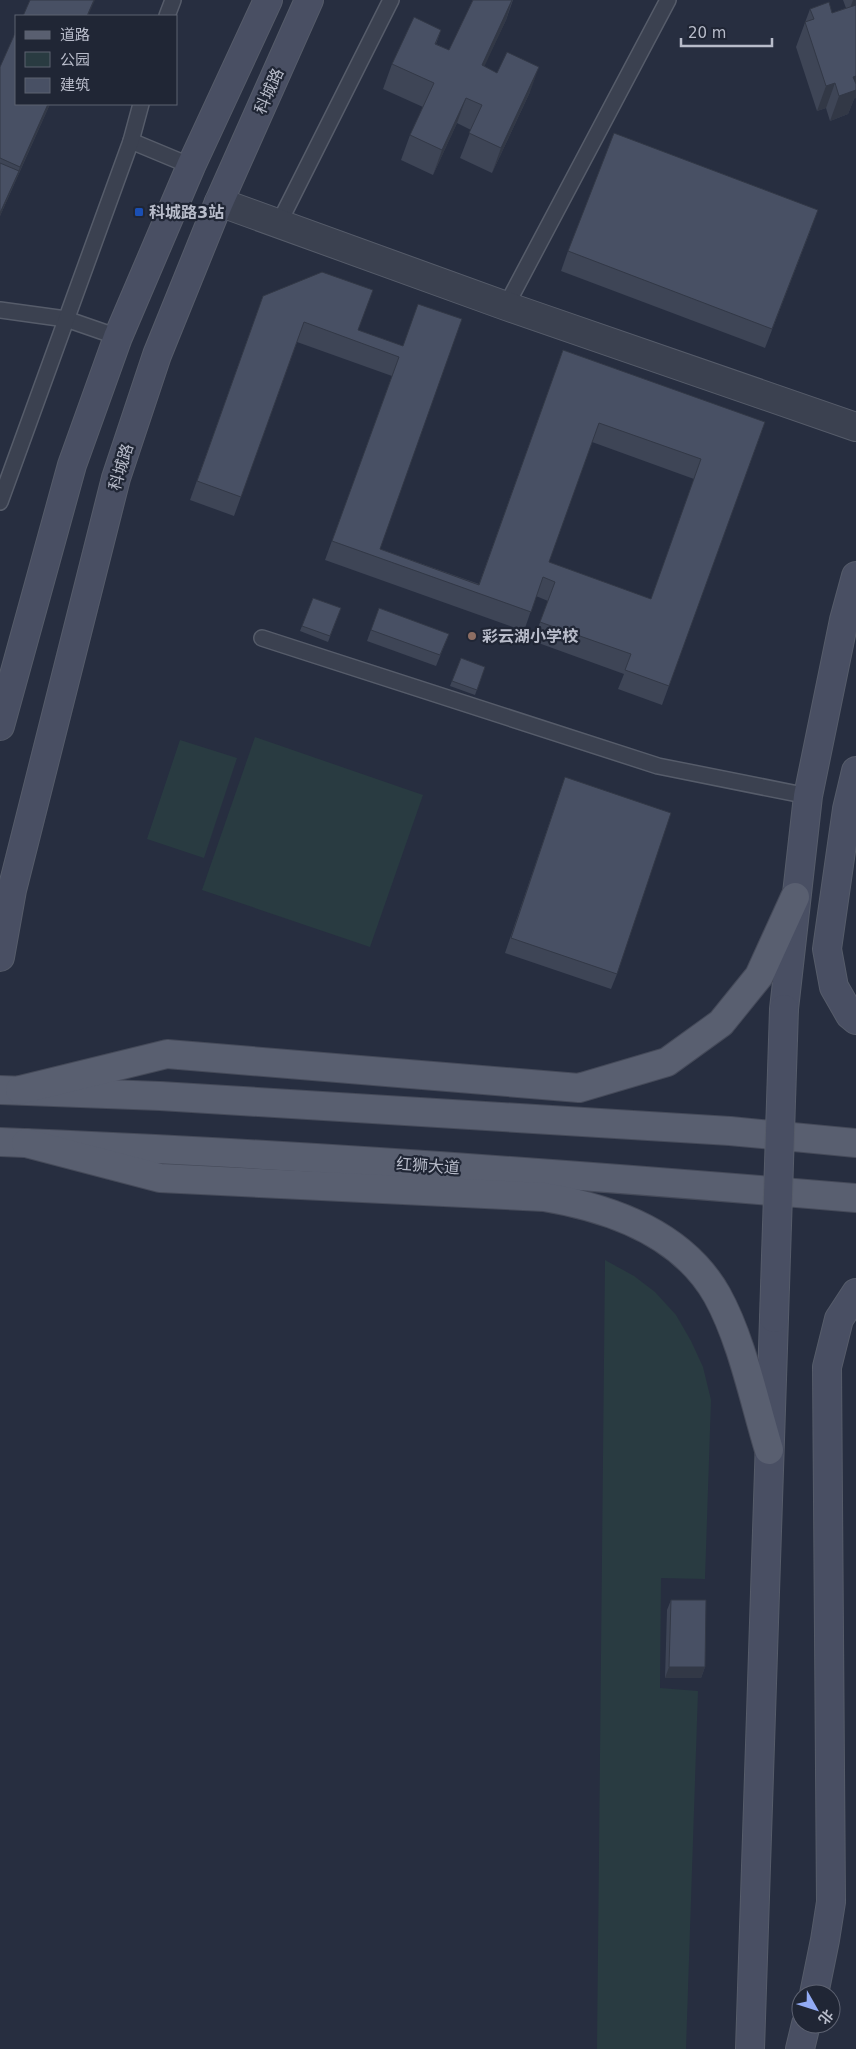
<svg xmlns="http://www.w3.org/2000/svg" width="856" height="2049" font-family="'DejaVu Sans','Noto Sans SC',sans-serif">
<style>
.green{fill:#293b41}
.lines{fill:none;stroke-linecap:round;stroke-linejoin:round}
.lane-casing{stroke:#565c6a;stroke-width:18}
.street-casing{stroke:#565c6a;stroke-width:30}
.secondary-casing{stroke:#565c6a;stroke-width:30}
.primary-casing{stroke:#454a59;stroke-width:30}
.lane{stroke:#3b4150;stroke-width:15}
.street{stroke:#3b4150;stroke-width:28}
.secondary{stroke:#494f63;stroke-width:28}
.primary{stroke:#595f70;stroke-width:28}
.secondary-bridge-casing{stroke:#565c6a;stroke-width:30;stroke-linecap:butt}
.secondary-bridge{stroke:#494f63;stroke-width:28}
.wall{fill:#3e4556;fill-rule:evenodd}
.shaded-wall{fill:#323846}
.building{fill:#485064;stroke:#323846;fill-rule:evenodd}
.transit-dot{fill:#1a4fb4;stroke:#202635;stroke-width:2}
.education-dot{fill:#8d6e63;stroke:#202635;stroke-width:2}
.labels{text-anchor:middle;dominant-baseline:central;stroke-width:4.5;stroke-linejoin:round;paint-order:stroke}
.street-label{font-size:16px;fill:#b8bcca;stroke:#202635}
.poi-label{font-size:16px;font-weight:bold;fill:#b8bcca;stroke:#202635;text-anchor:start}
</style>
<rect width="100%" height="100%" fill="#272e40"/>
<g class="green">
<polygon points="255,737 423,795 370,947 202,890"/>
<polygon points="180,740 237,758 204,858 147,839"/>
<polygon points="605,1260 634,1276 655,1292 676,1315 691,1341 703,1367 711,1400 705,1579 661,1578 660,1688 698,1691 686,2049 597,2049"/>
</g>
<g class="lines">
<g class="lane-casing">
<g id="lane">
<polyline points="167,16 173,0"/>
<polyline points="131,141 191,166"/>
<polyline points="279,223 391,0"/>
<polyline points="506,306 668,0"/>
<polyline points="0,310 66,319 118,337"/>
<polyline points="0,502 131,141 141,104"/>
<polyline points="262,638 658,766 808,796"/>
</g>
</g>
<g class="street-casing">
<polyline id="street" points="219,202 506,306 856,427"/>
</g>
<g class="secondary-casing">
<g id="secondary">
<polyline points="0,726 72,465 118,337 191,166 268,0"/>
<polyline points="856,771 847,809 827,949 834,987 850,1015 856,1020"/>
<polyline points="0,957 12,890 116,478 157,355 219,202 309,0"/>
<polyline points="784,1009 808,796 844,620 856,576"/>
<polyline points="814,1994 825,1940 831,1902 827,1367 839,1319 856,1293"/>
<polyline points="750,2049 774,1318"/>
<polyline points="800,2049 806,2024"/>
</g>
</g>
<g class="primary-casing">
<g id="primary">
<polyline points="0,1090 160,1096 730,1131 856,1143"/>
<polyline points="20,1090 167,1054 579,1088 667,1062 721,1023 759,976 795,897"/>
<path d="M0,1142C286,1153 571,1174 856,1198"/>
<path d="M26,1143L160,1178L544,1197C610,1208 682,1233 717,1295C742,1340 754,1401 769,1450"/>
</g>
</g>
<use href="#lane" class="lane"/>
<use href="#street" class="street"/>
<use href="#secondary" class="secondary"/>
<use href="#primary" class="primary"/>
<g class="secondary-bridge-casing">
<polyline id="secondary-bridge" points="774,1318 784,1009"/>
</g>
<use href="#secondary-bridge" class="secondary-bridge"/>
</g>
<g class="wall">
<polygon points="473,0 513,0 506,20 484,66 530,92 492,173 460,158 471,130 457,123 433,175 401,160 410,135 423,107 383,89 392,64 441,30 436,44 449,50"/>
<polygon points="843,0 856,0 854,99 848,114 830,121 826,108 817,111 796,47 810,9 832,13 846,8"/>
<polygon points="0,67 16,104 50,104 0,216"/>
<polygon points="811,229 765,348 561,271 568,251"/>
<path d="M263,296L403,346L380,549L479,584L563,350L765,422L662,705L618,689L624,674L533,641L548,601L536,596L524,631L325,560L392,376L297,342L234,516L190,500ZM592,442L694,479L651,599L549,562Z"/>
<polygon points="313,598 341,608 328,642 300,631"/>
<polygon points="379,608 449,634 436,666 367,641"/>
<polygon points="461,658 485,667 475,695 450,686"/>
<polygon points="565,777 617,974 611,989 505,953"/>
<polygon points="671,1600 705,1667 701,1678 665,1678 667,1610"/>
</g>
<g class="shaded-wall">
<polygon points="94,0 95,0 88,16 87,16"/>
<polygon points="512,0 506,20 473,91 482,65"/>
<polygon points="853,0 856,0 856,11 848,14"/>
<polygon points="539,67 530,92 492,173 501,148"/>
<polygon points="856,76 856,98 854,99 848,114 830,121 839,96 853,77"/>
<polygon points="835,83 826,108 817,111 826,86"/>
<polygon points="466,98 457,123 433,175 442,150"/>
<polygon points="48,104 50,104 13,186 20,167"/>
<polygon points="19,171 13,186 0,216 0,213"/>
<polygon points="669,1667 705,1667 701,1678 665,1678"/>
</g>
<g class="building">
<polygon points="30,0 94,0 87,16 23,16"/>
<polygon points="473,0 512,0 482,65 497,73 507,52 539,67 501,148 469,133 482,105 466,98 442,150 410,135 434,83 392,64 414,17 441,30 435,44 449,50"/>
<polygon points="829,2 832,13 856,5 856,76 853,77 856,84 856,90 839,96 835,83 826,86 805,22 814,19 810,9"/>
<polygon points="16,31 16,104 48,104 20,167 0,158 0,67"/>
<polygon points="614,133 818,210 772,329 568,251"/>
<polygon points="0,163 19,171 0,213"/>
<path d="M322,272L373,290L358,330L403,346L418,304L462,319L380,549L479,585L563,350L765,422L669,686L625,670L631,654L540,622L555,582L543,577L531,612L332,541L399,357L304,322L241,497L197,481L263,296ZM599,423L701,459L651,599L549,562Z"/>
<polygon points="313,598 341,608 330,636 302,626"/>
<polygon points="379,608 449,634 440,655 371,630"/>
<polygon points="461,658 485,667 477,690 452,681"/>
<polygon points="565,777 671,813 617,974 511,938"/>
<polygon points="671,1600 706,1600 705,1667 669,1667"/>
</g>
<rect class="transit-dot" x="134" y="207" width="10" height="10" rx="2.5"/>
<circle class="education-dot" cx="472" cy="636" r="5"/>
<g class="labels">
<g class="street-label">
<text transform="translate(269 91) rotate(-66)">科城路</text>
<text transform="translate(121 467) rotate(-73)">科城路</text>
<text transform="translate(428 1166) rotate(4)">红狮大道</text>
</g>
<g class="poi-label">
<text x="149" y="212">科城路3站</text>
<text x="482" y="636">彩云湖小学校</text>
</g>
</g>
<rect x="15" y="15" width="162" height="90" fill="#202635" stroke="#5d6271"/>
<rect x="25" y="31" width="25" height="8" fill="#595f70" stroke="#5d6271"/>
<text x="60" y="40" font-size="15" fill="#b8bcca">道路</text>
<rect x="25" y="52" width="25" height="15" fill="#293b41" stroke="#5d6271"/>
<text x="60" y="65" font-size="15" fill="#b8bcca">公园</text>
<rect x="25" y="78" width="25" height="15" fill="#485064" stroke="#5d6271"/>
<text x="60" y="90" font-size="15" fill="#b8bcca">建筑</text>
<g transform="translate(816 2009) rotate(129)"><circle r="24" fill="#202635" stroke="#5d6271"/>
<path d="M0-4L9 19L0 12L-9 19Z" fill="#92abf5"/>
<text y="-8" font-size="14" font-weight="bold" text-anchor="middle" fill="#b8bcca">北</text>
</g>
<path d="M681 38v8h91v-8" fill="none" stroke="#b8bcca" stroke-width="2.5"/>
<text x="688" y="38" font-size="15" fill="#b8bcca" stroke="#202635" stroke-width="4" paint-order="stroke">20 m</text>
</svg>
